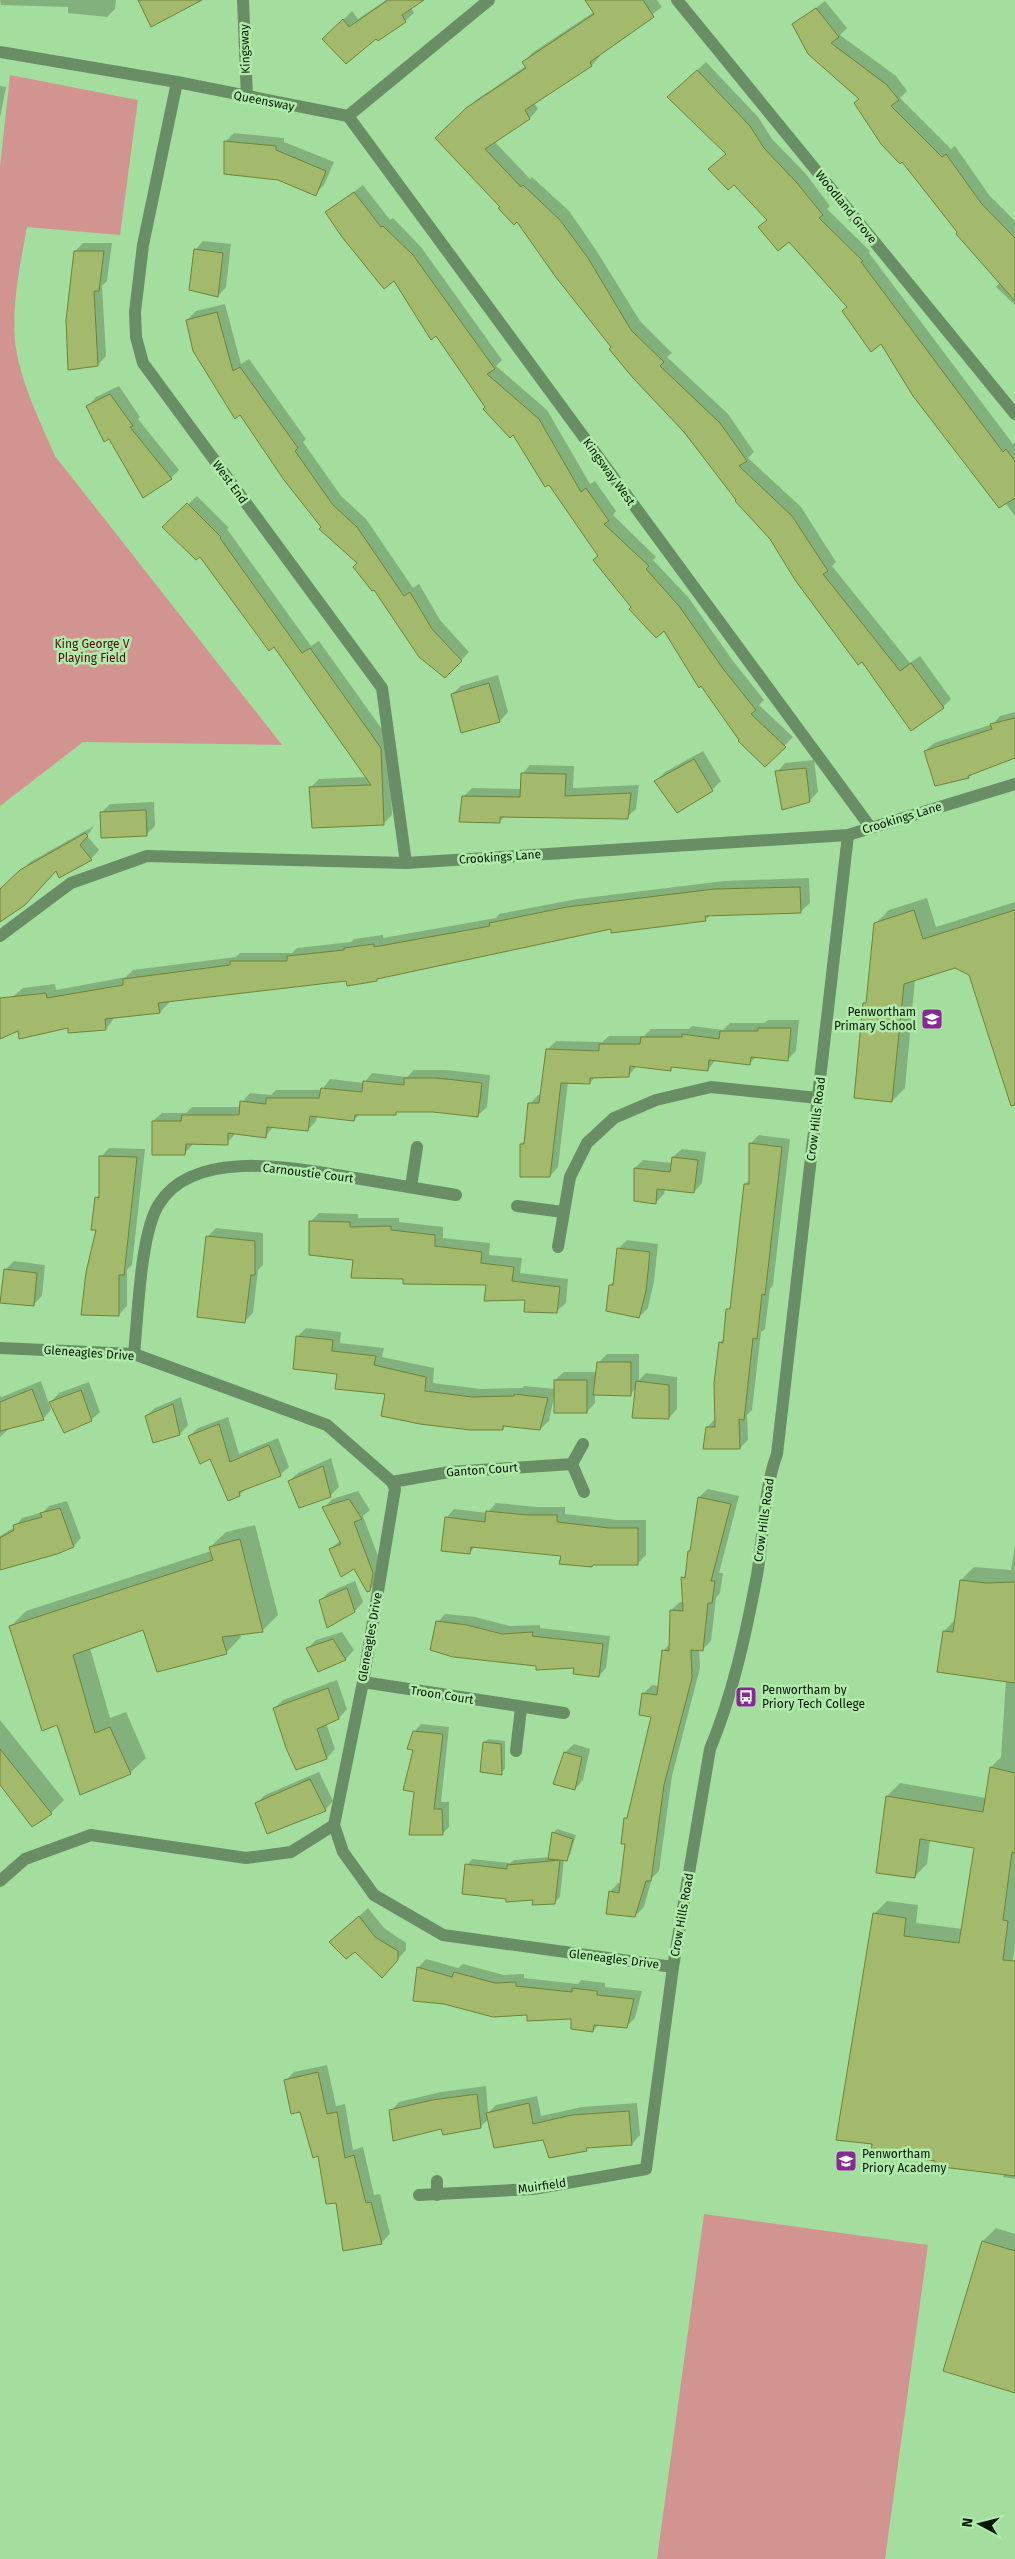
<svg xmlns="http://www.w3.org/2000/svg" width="1015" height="2559" font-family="'Fira Sans',sans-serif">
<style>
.green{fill:#d29491}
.shadow{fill:#0003}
.building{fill:#a3ba6c;stroke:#6e8336}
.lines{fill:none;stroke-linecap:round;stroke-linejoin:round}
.street{stroke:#698e65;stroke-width:12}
.labels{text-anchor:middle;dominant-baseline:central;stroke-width:5;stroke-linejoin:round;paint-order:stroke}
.street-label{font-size:12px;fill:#021601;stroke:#b0ebaa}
.park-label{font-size:12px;fill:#54070f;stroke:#b0ebaa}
.poi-label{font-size:12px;fill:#021601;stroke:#b0ebaa;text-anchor:start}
</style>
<rect width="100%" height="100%" fill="#a3de9e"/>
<g class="green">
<path d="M10,75L138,100L120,235L27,227C20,264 12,303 15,341C19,379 40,421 55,456L282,745L83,742L0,806V167Z"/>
<polygon points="704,2214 928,2245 885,2559 657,2559"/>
</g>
<g class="shadow">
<polygon points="0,0 116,0 115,9 107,17 68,13 68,7 1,5"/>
<polygon points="386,0 422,0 411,8 414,13 405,21 376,38 324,39 352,11 358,19"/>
<polygon points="595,0 657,0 662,7 599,54 600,56 592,65 534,103 538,109 530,118 494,141 530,179 532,177 569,211 596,250 640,321 672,353 667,357 728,414 754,452 748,458 801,507 836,562 832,566 910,663 920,656 951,699 943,707 862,661 771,539 613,347 517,221 436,138 476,100 526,66 524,62 532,53 594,12"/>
<polygon points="825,1 847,28 840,35 896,76 907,91 900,98 951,149 955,146 989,195 1015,221 1015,305 996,287 1000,282 959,232 860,98 793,25"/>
<polygon points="706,62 758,117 772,139 806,174 830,206 827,209 870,251 869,253 1013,444 1015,442 1015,516 882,342 789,240 760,227 768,219 734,184 710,169 727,153 678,88"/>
<polygon points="0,86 6,87 0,118"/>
<polygon points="234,133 284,138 284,142 334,162 324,185 315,194 279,179 226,173 226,141"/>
<polygon points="363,185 390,220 393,218 421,247 502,360 496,366 547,410 590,484 595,481 616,511 613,515 656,557 653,560 688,597 733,661 764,700 759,705 793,737 765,765 741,740 664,629 632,607 599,556 513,433 487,407 437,334 394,279 327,212"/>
<polygon points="203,241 231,244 226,287 218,296 195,250"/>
<polygon points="83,243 112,243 107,281 102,286 106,356 98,365 75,251"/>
<polygon points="225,304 241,364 249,359 306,439 303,442 341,496 366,519 413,588 419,584 440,620 469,652 445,677 359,563 323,527 187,320 196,311"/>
<polygon points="119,386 140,417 138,419 179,470 171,478 109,438 88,406 96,397"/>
<polygon points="197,496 229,528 227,529 311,646 319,641 389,739 392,815 383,824 311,787 319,779 367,777 274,645 200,555 164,527"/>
<polygon points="498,675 508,712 500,721 452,694 461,686"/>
<polygon points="1015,712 1015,757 974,772 969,777 925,751 934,743 993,724 1000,716"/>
<polygon points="703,751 721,781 712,790 677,811 656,781 665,772"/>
<polygon points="814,760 818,792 809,801 777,772 785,763"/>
<polygon points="530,765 574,766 573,788 639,785 636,809 627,817 505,816 499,822 463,797 472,788 521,789 522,774"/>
<polygon points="154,802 155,826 146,835 102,812 110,804"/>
<polygon points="94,826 87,836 99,850 91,859 56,870 0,921 0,891 30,862"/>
<polygon points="809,878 810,903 800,912 711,915 705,920 612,928 380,977 377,980 348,979 168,1000 169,1003 160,1012 115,1017 106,1029 69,1026 19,1029 0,1038 0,1007 23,988 55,984 56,990 126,977 133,970 236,957 240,953 292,953 297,948 351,942 354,939 383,935 383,938 496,918 499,914 577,899 724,881"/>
<polygon points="927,898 936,927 1015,902 1015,1104 970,974 955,967 915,979 905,1088 892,1101 864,1004 867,1001 876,923 889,910"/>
<polygon points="768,1020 799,1020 796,1051 787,1060 756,1057 750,1063 716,1059 708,1070 673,1066 670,1069 637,1066 628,1076 596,1076 590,1083 568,1082 558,1167 550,1176 521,1144 526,1140 530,1104 538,1095 542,1095 547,1050 556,1041 602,1042 609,1036 644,1036 651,1029 689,1029 692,1026 723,1030 730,1023 764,1023"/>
<polygon points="414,1070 446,1070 490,1075 487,1107 478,1115 433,1110 361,1113 354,1120 317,1116 316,1121 308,1130 274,1126 266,1136 236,1133 227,1143 194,1143 185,1153 153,1121 162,1113 186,1113 192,1107 241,1107 242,1102 250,1093 271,1095 276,1090 322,1090 330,1079 364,1083 372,1073 407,1077"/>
<polygon points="759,1135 790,1139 773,1285 770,1289 765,1329 761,1332 752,1410 747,1415 748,1440 740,1448 707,1427 716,1418 720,1342 725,1338 728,1310 731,1306 745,1184 750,1180 750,1144"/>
<polygon points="109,1148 145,1149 132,1265 127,1270 127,1306 118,1315 97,1229 96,1198 101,1193 101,1157"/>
<polygon points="682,1149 706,1152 702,1183 694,1192 665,1189 664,1194 655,1203 635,1168 643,1160 673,1163 673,1157"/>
<polygon points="319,1213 358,1214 358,1218 399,1218 399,1222 443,1227 443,1238 490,1243 489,1255 522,1258 520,1273 568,1279 566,1303 557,1311 487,1284 405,1278 355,1259 310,1222"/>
<polygon points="216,1228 263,1233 263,1265 258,1270 253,1313 245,1321 208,1236"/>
<polygon points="627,1240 658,1244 654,1281 648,1308 639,1317 610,1285 615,1281 618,1249"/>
<polygon points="14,1261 45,1265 42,1296 33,1305 5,1270"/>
<polygon points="306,1328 341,1332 340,1343 384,1348 382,1357 434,1368 433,1383 481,1389 522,1388 524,1386 555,1389 555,1380 564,1372 597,1372 598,1363 607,1354 639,1354 639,1380 646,1373 677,1377 677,1409 669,1418 636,1388 630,1395 595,1394 595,1403 587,1412 554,1397 549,1421 540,1429 506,1425 502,1429 387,1393 338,1373 298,1336"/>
<polygon points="41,1381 51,1410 43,1419 11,1427 0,1437 0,1396 2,1397"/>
<polygon points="89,1382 100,1412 91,1420 51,1402 59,1393"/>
<polygon points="181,1397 188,1425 180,1434 146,1416 155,1408"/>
<polygon points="228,1417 239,1454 278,1438 289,1467 280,1475 248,1487 239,1495 211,1457 189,1436 198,1428"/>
<polygon points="331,1458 339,1487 330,1496 289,1481 298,1473"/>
<polygon points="708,1489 739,1496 719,1573 723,1573 720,1593 716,1598 711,1641 702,1650 699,1649 700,1668 672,1776 659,1871 652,1878 644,1907 635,1916 610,1892 618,1883 622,1884 627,1843 625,1819 628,1816 652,1716 643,1694 652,1685 659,1686 663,1651 671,1643 671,1610 680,1602 684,1602 683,1578 686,1574 689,1552 692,1549 699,1497"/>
<polygon points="358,1491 370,1510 363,1516 381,1564 378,1581 369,1590 355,1567 330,1549 341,1540 324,1508 332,1499"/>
<polygon points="67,1501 81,1538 74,1546 57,1553 0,1569 0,1536 15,1527 22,1518 43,1512 49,1506"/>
<polygon points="496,1503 537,1507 565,1507 565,1514 618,1520 646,1520 646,1555 637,1564 594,1564 592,1566 562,1555 476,1546 470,1552 446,1518 454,1509 487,1513"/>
<polygon points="255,1525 278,1615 263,1630 240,1634 241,1637 226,1653 144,1628 90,1648 110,1718 126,1712 146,1758 130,1773 58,1724 11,1626 26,1611 211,1551 210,1547 226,1532"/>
<polygon points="1015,1545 1015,1946 1007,1999 1015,2000 1015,2179 1003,2177 1004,2174 874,1914 887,1901 918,1905 916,1923 962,1929 976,1847 930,1840 927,1864 914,1877 887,1796 900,1783 986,1798 991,1767 1001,1757 1006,1680 944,1631 956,1619 961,1580 974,1567 1011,1570"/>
<polygon points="355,1581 363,1602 355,1611 320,1601 329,1592"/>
<polygon points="445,1614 475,1617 510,1626 540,1625 540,1628 610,1636 606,1668 599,1676 576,1666 538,1665 438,1622"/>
<polygon points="342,1632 354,1650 346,1659 319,1670 308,1648 316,1640"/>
<polygon points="337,1680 347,1709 339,1718 326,1723 335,1749 327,1758 297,1769 275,1708 283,1700"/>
<polygon points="0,1720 64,1800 51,1813 0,1783"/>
<polygon points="421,1724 449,1727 441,1802 449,1802 449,1827 442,1834 415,1791 414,1732"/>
<polygon points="488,1739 505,1741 505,1769 501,1773 484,1743"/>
<polygon points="574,1744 590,1749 583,1780 575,1789 555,1783 565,1752"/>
<polygon points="319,1772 333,1801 325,1810 257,1803 265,1795"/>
<polygon points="557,1829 576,1835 570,1855 564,1859 560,1897 554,1903 534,1899 508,1897 467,1865 472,1859 510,1863 514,1860 550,1857 553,1833"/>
<polygon points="368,1908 384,1928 406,1943 406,1950 390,1968 340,1934"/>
<polygon points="426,1959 458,1968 463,1964 504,1975 524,1974 524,1978 578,1984 581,1980 605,1983 605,1987 642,1991 635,2018 626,2027 599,2024 593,2031 572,2018 529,2014 418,1968"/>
<polygon points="327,2065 336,2106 345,2104 353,2150 363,2147 374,2195 380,2194 390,2234 381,2243 337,2201 301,2111 286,2080 294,2072"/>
<polygon points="486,2086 488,2113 496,2105 537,2096 541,2116 582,2107 637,2103 640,2135 632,2144 589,2147 586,2150 544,2139 489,2119 480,2127 442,2128 391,2111 399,2102 441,2092"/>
<polygon points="996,2228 1015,2234 1015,2391 944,2370 983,2241"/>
</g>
<g class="building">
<polygon points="138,0 202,0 151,27"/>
<polygon points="388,0 424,0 402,15 406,22 378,41 376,39 346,64 322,39 343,19 349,27"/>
<polygon points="585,0 643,0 654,17 590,62 592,66 525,110 530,119 485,149 521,187 523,185 560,220 588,258 631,330 664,362 660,366 720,423 747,461 739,466 792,516 828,571 823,574 900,671 911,663 944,708 911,731 862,662 858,665 795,580 770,539 735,501 736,500 684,432 633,378 609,349 611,347 555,276 517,222 514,225 498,208 500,207 435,138 466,108 526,68 522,62 594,14"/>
<polygon points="816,8 839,37 831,43 887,85 899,100 891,106 942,157 946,154 981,203 1015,238 1015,301 956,234 957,232 902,162 900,164 881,144 854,103 859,99 808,54 792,24"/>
<polygon points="697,70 750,126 764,148 797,183 823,215 819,218 863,261 861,262 1003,452 1006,449 1015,461 1015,498 999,508 913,396 881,344 871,352 842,311 847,307 789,242 778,251 758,227 767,220 734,185 728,190 708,169 726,154 667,97"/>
<polygon points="224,141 276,146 276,150 326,171 316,196 278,180 224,174"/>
<polygon points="354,192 381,227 383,226 413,255 495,369 487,374 539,419 581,492 586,488 609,521 604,524 649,566 646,569 679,606 724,670 756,710 751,714 786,747 765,767 738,741 739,740 701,686 699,688 664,631 656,638 629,609 631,607 593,560 598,556 549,485 545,487 513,435 510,438 483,409 485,407 436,336 431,340 394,281 384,289 342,237 325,212"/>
<polygon points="194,249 223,253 218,297 189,290"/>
<polygon points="74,251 104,251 99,291 94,291 98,366 68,370 66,320"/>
<polygon points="217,312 233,371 240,367 298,448 295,451 333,505 357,527 404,596 410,592 432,629 462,661 445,678 419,657 374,590 372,591 353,567 357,563 319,529 321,527 284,480 240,415 235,419 193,351 186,320"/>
<polygon points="110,394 133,426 130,427 172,479 143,498 109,439 104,442 86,406"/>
<polygon points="187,503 221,537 220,538 302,653 310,648 381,748 384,825 312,828 309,787 371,785 274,647 269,651 200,557 196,560 162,527"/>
<polygon points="489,683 500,722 461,733 451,694"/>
<polygon points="1015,718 1015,758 968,776 969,778 935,786 924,751 992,729 990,724"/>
<polygon points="694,759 713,791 677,813 654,781"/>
<polygon points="806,768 810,802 782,810 775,771"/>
<polygon points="521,773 566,774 565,796 631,793 628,819 500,817 500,823 459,822 462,796 520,797"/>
<polygon points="146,810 147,836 101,838 100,812"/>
<polygon points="85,833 88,836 80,845 92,860 59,878 56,871 25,905 0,922 0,889 20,870"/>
<polygon points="800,887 801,913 705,916 706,921 611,933 611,929 377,979 377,981 347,986 346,981 158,1003 160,1013 105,1019 106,1030 68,1033 68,1028 19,1039 18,1031 0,1039 0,998 46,993 47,998 123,985 123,979 230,965 230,961 287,961 287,956 344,950 344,948 374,944 374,947 490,926 489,923 567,907 714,889"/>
<polygon points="914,910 923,939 1015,910 1015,1105 1011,1106 969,975 955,968 904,984 892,1102 854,1098 863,1003 866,1003 874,923"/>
<polygon points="758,1028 791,1028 788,1061 751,1057 750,1065 709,1060 708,1071 671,1067 671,1071 630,1066 629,1077 590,1078 590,1084 561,1083 550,1177 520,1177 520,1144 524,1144 528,1103 539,1103 546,1049 599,1051 599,1044 640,1044 641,1037 682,1037 682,1034 719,1039 720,1031 758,1031"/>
<polygon points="404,1078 437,1078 482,1083 478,1117 433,1112 396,1112 396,1115 355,1115 354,1121 310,1116 308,1131 267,1127 266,1138 228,1133 228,1145 186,1144 185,1155 152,1155 152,1121 181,1121 182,1115 239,1115 240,1101 266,1104 266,1098 319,1098 321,1088 362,1092 363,1081 404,1085"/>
<polygon points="749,1143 782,1147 765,1295 762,1294 757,1339 753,1338 744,1420 739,1419 740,1449 703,1449 706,1427 715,1427 714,1383 719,1342 723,1343 726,1309 730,1309 744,1184 749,1184"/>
<polygon points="99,1156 137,1157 124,1275 119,1275 119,1316 81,1315 86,1272 96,1230 91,1230 95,1197 99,1198"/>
<polygon points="672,1157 698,1160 694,1193 657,1189 656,1204 634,1201 634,1168 670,1172"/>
<polygon points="309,1221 350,1222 350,1227 391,1226 391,1230 435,1235 435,1246 482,1252 481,1263 514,1267 512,1281 560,1287 557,1313 524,1312 525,1300 484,1301 486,1285 403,1284 403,1279 351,1278 353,1260 309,1255"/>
<polygon points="206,1236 255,1241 255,1275 251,1275 245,1323 197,1317"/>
<polygon points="617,1248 650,1252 646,1291 639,1318 606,1311 609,1285 613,1285"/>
<polygon points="4,1269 37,1273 34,1306 0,1303"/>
<polygon points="296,1336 333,1340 332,1351 376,1356 374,1365 426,1377 425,1391 472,1397 514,1396 514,1394 548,1398 540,1430 503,1426 503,1430 470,1430 420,1424 381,1416 385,1394 335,1389 337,1374 293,1369"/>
<polygon points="597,1362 631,1362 631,1396 593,1395"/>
<rect x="554" y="1380" width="33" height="33"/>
<polygon points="636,1381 669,1385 669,1419 632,1418"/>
<polygon points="32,1389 44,1420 0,1431 0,1402"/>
<polygon points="81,1390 92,1421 64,1433 49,1402"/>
<polygon points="173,1404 180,1435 153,1443 145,1416"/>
<polygon points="219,1424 230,1462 269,1445 281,1476 239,1492 240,1496 228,1501 210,1459 200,1464 188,1436"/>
<polygon points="323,1466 331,1497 299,1508 288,1481"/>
<polygon points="698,1497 731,1504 711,1581 715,1581 712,1603 708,1603 703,1651 691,1650 692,1678 664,1785 651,1881 646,1881 635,1917 606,1914 609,1891 619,1893 625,1844 621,1844 624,1818 627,1818 651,1717 639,1715 642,1693 657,1695 662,1650 669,1651 670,1610 683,1611 681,1577 685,1578 688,1551 690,1551"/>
<polygon points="349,1499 362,1519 354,1522 373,1573 370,1591 367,1592 354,1569 341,1577 329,1549 341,1544 322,1507"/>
<polygon points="60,1508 74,1547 57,1554 0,1570 0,1538 14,1530 13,1525 42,1517 40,1513"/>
<polygon points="486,1511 528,1515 557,1515 557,1522 609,1528 638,1528 638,1565 593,1565 592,1567 559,1564 561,1556 471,1547 470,1554 441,1551 445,1517 485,1522"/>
<polygon points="240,1539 263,1632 222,1637 227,1654 157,1672 143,1630 73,1655 95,1733 110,1727 131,1774 80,1795 57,1725 42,1731 9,1626 213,1560 209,1547"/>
<polygon points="960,1580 986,1583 1015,1582 1015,1683 937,1672 943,1631 953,1632"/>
<polygon points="347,1588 355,1612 327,1628 319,1600"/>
<polygon points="436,1621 467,1625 502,1634 533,1632 532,1636 603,1644 599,1677 573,1674 574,1668 536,1670 536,1666 453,1657 430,1650"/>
<polygon points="333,1639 346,1660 318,1672 306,1648"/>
<polygon points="328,1688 339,1719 317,1729 327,1759 296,1770 286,1748 273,1708"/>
<polygon points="413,1731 443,1734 434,1809 442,1809 443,1835 409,1835 414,1792 403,1790 413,1750 407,1749"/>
<polygon points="483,1742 501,1744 502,1775 480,1772"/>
<polygon points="0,1749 52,1814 32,1827 0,1785"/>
<polygon points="564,1752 582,1757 575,1790 553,1784"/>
<polygon points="990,1767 1015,1773 1015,1853 1012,1852 1003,1920 1008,1921 1003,1960 1015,1961 1015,2176 934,2166 935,2161 871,2153 872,2144 836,2140 873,1913 906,1918 904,1936 959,1943 974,1848 920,1839 915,1878 876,1873 886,1796 983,1812"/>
<polygon points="310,1779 326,1811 267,1834 255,1803"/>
<polygon points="552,1832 573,1839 567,1861 548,1859"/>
<polygon points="560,1860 555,1904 532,1905 533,1900 506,1902 506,1899 462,1894 465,1864 507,1869 507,1865"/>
<polygon points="359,1916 375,1937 398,1951 398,1960 382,1978 355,1952 346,1959 329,1942"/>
<polygon points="417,1967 452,1977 454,1972 495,1983 516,1982 516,1986 572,1992 572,1988 597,1991 597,1995 634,1999 627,2028 594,2025 593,2032 571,2029 571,2019 527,2021 527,2015 493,2017 444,2004 413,2001"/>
<polygon points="318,2072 327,2114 337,2112 345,2158 354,2155 366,2203 371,2202 382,2244 343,2251 336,2203 326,2204 318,2156 313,2158 300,2112 291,2114 284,2080"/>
<polygon points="477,2094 481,2128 443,2135 441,2129 393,2141 389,2110 432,2100"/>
<polygon points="529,2103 533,2124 572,2115 629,2111 632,2145 586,2148 587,2151 549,2158 543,2140 494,2148 486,2113"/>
<polygon points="982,2241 1015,2251 1015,2393 943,2371"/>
</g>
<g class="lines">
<g class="street">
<polyline points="243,0 247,98"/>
<polyline points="677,0 1015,414"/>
<polyline points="0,52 177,82 348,116 489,0"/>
<polyline points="177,82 143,245 135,312 136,337 143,363 382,688 406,863"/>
<polyline points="348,116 871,828"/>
<polyline points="0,936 71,883 147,856 406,863 848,835 1015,784"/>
<polyline points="411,1187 417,1147"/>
<polyline points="517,1206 563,1212"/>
<polyline points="558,1247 570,1177 587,1143 614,1118 656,1100 711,1087 818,1098"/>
<polyline points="0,1348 134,1354 327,1425 392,1482 395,1489 363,1682 334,1825 343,1852 374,1895 443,1935 673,1967"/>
<path d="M134,1354C138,1316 140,1234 159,1204C195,1146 299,1169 355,1178C389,1184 422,1189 456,1195"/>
<polyline points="583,1444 572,1464 584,1492"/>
<polyline points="392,1482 449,1472 572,1464"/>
<polyline points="363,1682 564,1713"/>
<polyline points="516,1751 521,1708"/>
<polyline points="0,1881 25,1859 91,1835 246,1858 291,1852 334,1825"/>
<path d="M419,2195L533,2189L646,2169L673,1967L710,1749C733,1694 746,1633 757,1575C764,1535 763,1492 777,1454L848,835"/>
<polyline points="437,2195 437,2181"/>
</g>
</g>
<defs>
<g id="school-square" transform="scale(1.125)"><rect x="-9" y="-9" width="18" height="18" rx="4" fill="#862993" stroke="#b0ebaa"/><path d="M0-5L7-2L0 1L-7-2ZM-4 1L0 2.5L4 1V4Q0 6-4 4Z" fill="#fff"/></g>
<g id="bus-square" transform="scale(1.125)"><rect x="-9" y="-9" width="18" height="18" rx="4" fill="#862993" stroke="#b0ebaa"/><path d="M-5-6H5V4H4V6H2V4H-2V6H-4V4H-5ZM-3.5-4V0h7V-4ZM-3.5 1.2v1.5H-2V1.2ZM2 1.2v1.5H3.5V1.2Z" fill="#fff"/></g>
</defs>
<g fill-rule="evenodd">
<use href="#school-square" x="932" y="1019"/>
<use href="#bus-square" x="746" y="1697"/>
<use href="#school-square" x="846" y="2161"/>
</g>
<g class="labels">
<g class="street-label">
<text transform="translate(245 49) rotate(-92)">Kingsway</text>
<text transform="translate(264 101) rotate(11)">Queensway</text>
<text transform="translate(846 207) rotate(51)">Woodland Grove</text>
<text transform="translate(609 472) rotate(54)">Kingsway West</text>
<text transform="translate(230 482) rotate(54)">West End</text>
<text transform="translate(902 818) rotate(-17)">Crookings Lane</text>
<text transform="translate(500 857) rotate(-4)">Crookings Lane</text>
<text transform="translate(816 1119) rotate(-83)">Crow Hills Road</text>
<text transform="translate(308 1173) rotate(7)">Carnoustie Court</text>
<text transform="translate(89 1353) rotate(4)">Gleneagles Drive</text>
<text transform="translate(482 1470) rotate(-4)">Ganton Court</text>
<text transform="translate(764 1520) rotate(-82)">Crow Hills Road</text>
<text transform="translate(370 1637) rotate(-80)">Gleneagles Drive</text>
<text transform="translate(442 1695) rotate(9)">Troon Court</text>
<text transform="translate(682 1915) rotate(-80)">Crow Hills Road</text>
<text transform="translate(614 1959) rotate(7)">Gleneagles Drive</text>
<text transform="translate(542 2186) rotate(-8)">Muirfield</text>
</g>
<g class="park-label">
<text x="92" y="644">King George V<tspan x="92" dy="14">Playing Field</tspan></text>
</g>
<g class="poi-label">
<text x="916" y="1012" text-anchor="end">Penwortham<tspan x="916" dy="14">Primary School</tspan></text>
<text x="762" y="1690">Penwortham by<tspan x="762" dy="14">Priory Tech College</tspan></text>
<text x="862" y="2154">Penwortham<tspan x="862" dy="14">Priory Academy</tspan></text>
</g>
</g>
<g transform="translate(980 2524) rotate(277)" stroke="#b0ebaa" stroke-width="4" paint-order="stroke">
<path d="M0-4L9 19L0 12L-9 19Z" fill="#021601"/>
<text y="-8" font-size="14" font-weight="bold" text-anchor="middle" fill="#021601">N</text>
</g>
</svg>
